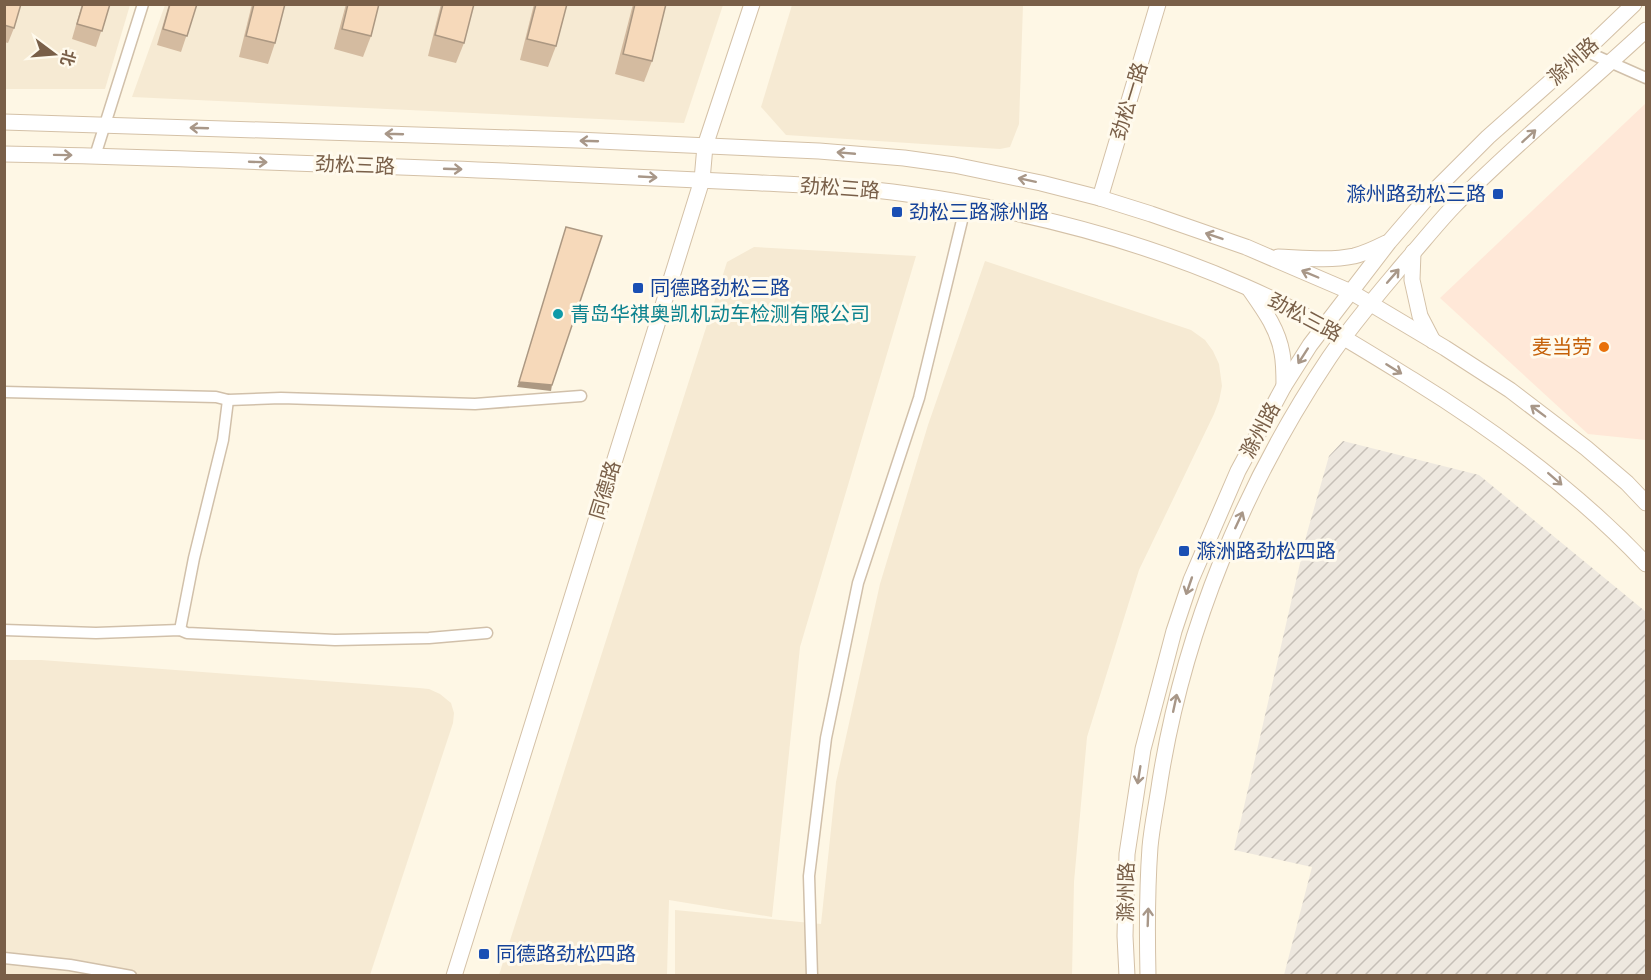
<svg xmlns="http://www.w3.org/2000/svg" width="1651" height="980" font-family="Helvetica,'Noto Sans SC',sans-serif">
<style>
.residential{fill:#f6ead3}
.commercial{fill:#ffe8d8}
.industrial{fill:url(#industrial-furrows)}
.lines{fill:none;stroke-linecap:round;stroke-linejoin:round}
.street-casing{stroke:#d1c0aa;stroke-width:13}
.secondary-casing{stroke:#d4c1a7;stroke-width:17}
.street{stroke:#fff;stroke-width:10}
.secondary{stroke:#fff;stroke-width:15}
.wall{fill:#d4bba0}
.shaded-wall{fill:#ac9882}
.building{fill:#f6d9ba;stroke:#ac9882;stroke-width:1.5}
.oneway{stroke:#a89788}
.transit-dot{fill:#1a4fb4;stroke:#fffaed;stroke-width:2}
.culture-dot{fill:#0f9aa8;stroke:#fffaed;stroke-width:2}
.food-dot{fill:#e8710a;stroke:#fffaed;stroke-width:2}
.labels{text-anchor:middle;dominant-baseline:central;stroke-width:6;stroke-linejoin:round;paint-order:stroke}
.street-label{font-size:20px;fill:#795f48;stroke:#fffaed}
.transit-label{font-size:20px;fill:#164399;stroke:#fffaed;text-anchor:start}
.culture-label{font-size:20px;fill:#0d838f;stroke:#fffaed;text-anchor:start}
.food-label{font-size:20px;fill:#c56008;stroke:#fffaed;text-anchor:end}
</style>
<defs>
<pattern id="industrial-furrows" width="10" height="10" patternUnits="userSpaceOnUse" patternTransform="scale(1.5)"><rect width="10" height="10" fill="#eee8df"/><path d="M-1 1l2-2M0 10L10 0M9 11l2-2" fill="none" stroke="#c6bfb7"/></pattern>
</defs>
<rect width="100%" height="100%" fill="#fef7e5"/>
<g class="residential">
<polygon points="4,5 130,5 105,89 5,89"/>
<polygon points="165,5 723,5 684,123 132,97"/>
<polygon points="792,5 1023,5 1019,124 1010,147 1000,149 786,135 761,107"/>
<polygon points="754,247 916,256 800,647 772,917 669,900 667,975 499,975 727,262"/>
<polygon points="985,261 1191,330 1205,340 1213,351 1219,364 1222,386 1219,401 1214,414 1139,570 1087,737 1074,882 1072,975 675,976 675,910 821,924 836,782 880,584 928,425"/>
<polygon points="5,660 41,660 419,688 429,689 440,694 451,703 454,713 453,723 370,975 5,976"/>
</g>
<polygon class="commercial" points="1646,103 1646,440 1588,434 1440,298"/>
<polygon class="industrial" points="1343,441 1479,475 1646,612 1646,975 1284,975 1312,867 1234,850 1307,533 1329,456"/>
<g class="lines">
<g class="street-casing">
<g id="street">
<polyline points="1585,51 1646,78"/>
<polyline points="95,156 143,4"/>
<polyline points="4,392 216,397 228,400 281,398 475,404 581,396"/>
<polyline points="4,630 96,633 180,630 187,633 335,640 429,638 487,633"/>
<polyline points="180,630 194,558 223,440 228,400"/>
<polyline points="4,958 70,965 131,976"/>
<polyline points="812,976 809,876 826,738 858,583 919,398 966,204"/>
</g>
</g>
<g class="secondary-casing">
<g id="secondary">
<polyline points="4,122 577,140 819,151 904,158 954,165 1041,183 1100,198 1151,214 1246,247 1351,292 1445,348 1510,390 1586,448 1627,483 1646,503"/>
<path d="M4,154C171,157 338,165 504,171C583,174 662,178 741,182C796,185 852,186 907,194C1023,210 1137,239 1244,286C1304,312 1358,346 1413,380C1497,432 1578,492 1646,564"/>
<polyline points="1100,198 1158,4"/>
<polyline points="1413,252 1412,280 1420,316 1433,341"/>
<path d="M1278,257C1303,258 1329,261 1354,256C1366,253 1376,248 1386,243"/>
<path d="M1250,290C1264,310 1278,329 1282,353C1284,363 1284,375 1284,386"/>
<polyline points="454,976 702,180 705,146 752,4"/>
<polyline points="1127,976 1125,936 1127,854 1143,749 1174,631 1191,580 1238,471 1284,386 1310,345 1389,242 1426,199 1488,137 1585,51 1634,4"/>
<path d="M1148,976C1147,933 1147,889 1150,847C1152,825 1157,803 1160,781C1184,630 1244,485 1329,358C1352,324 1379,293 1405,262C1421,244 1436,225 1453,207C1514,145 1582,89 1646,30"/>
</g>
</g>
<use href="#street" class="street"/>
<use href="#secondary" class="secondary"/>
</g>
<g class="wall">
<polygon points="4,4 14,28 8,43 4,42"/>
<polygon points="82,4 110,4 96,47 72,39"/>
<polygon points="169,4 197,4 181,52 157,45"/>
<polygon points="252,4 285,4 275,43 268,64 239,57"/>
<polygon points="346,4 379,4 371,36 363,57 334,49"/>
<polygon points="441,4 474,4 464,43 456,63 428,56"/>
<polygon points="534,4 567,4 556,46 548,67 520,60"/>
<polygon points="633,4 666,4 652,61 644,82 615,74"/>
</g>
<polygon class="shaded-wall" points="519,382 552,385 551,391 517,387"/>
<g class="building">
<polygon points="4,4 21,4 14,28 4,25"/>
<polygon points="83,4 110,4 102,31 77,24"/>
<polygon points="170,4 197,4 187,36 163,29"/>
<polygon points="254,4 285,4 275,43 246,36"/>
<polygon points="348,4 379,4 371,36 342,29"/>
<polygon points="443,4 474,4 464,43 435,35"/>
<polygon points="536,4 567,4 556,46 527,39"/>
<polygon points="635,4 666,4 652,61 623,54"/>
<polygon points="566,227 602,236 552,385 519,382"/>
</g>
<defs><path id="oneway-shaft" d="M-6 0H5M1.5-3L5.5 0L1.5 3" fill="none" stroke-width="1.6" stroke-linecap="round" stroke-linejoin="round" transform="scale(1.5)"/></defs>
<g class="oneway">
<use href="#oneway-shaft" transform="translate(199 128) rotate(-178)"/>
<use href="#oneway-shaft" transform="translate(394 134) rotate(-178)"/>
<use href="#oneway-shaft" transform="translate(1529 136) rotate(-42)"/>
<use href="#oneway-shaft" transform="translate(589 141) rotate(-178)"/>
<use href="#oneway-shaft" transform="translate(846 153) rotate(-175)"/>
<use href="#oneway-shaft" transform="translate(63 155) rotate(1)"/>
<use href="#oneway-shaft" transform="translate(258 162) rotate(2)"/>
<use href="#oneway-shaft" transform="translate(453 169) rotate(2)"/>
<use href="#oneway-shaft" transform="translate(648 177) rotate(3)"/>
<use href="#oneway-shaft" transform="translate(1027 180) rotate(-168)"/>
<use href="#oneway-shaft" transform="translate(1214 236) rotate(-161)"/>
<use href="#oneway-shaft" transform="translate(1310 274) rotate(-157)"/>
<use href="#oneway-shaft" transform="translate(1393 276) rotate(-49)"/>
<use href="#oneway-shaft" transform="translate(1303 356) rotate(123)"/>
<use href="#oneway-shaft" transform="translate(1394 369) rotate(32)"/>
<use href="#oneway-shaft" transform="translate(1538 411) rotate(-143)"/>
<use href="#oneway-shaft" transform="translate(1555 479) rotate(41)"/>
<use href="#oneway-shaft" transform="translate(1239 520) rotate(-65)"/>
<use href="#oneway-shaft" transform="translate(1189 586) rotate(109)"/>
<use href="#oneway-shaft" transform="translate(1175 703) rotate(-78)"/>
<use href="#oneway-shaft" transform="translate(1139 775) rotate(99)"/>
<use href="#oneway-shaft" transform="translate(1148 917) rotate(-88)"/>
</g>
<g class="transit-dot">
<rect x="1492" y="188" width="12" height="12" rx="3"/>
<rect x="891" y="206" width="12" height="12" rx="3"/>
<rect x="632" y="282" width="12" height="12" rx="3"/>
<rect x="1178" y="545" width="12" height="12" rx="3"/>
<rect x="478" y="948" width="12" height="12" rx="3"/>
</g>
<circle class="culture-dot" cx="558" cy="314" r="6"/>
<circle class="food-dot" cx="1604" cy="347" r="6"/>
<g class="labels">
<g class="street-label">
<text transform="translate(1573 61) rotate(-42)">滁州路</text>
<text transform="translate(1129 101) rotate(-73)">劲松一路</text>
<text transform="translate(355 165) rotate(2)">劲松三路</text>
<text transform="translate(840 188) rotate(4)">劲松三路</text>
<text transform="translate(1305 317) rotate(28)">劲松三路</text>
<text transform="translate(1260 430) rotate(-62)">滁州路</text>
<text transform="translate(605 490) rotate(-73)">同德路</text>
<text transform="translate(1126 892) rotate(-89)">滁州路</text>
</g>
<g class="transit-label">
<text x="1486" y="194" text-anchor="end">滁州路劲松三路</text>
<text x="909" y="212">劲松三路滁州路</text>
<text x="650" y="288">同德路劲松三路</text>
<text x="1196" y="551">滁洲路劲松四路</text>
<text x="496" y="954">同德路劲松四路</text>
</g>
<g class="culture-label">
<text x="570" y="314">青岛华祺奥凯机动车检测有限公司</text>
</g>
<g class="food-label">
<text x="1592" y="347">麦当劳</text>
</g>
</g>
<rect width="1651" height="980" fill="none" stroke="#795f48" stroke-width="12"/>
<g transform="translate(54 54) rotate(106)" stroke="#fffaed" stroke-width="4.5" paint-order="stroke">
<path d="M0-4.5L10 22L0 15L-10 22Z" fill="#795f48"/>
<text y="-9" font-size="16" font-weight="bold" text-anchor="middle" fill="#795f48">北</text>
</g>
</svg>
